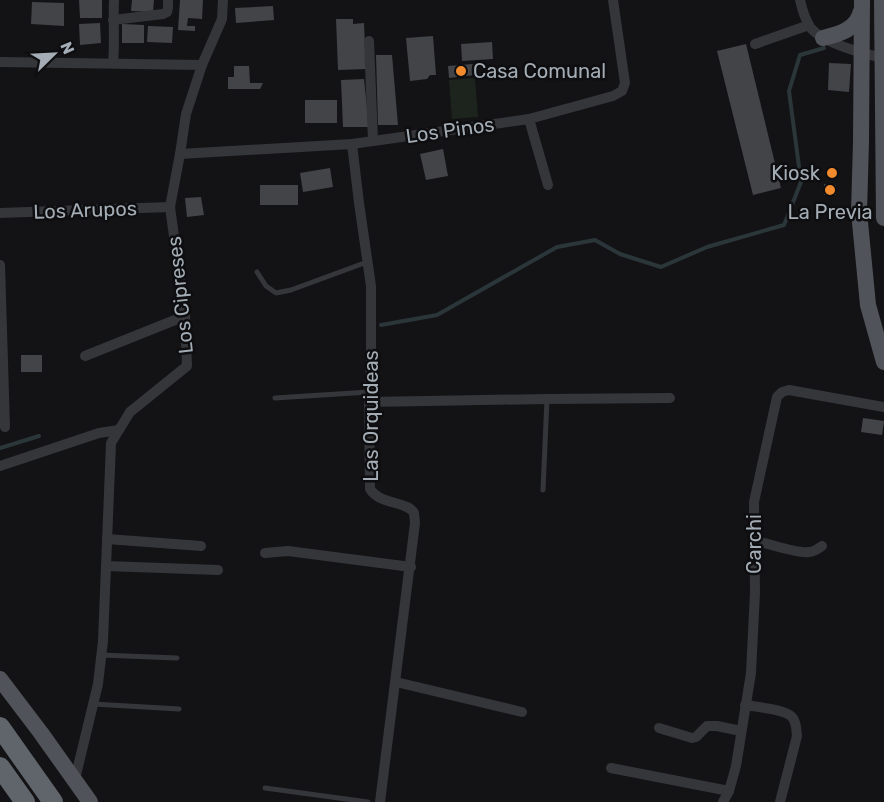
<svg xmlns="http://www.w3.org/2000/svg" width="884" height="802" font-family="Rubik,sans-serif">
<style>
.green{fill:#1d241d}
.lines{fill:none;stroke-linecap:round;stroke-linejoin:round}
.stream{stroke:#2b363a;stroke-width:4}
.building{fill:#424448}
.lane{stroke:#34363a;stroke-width:5}
.street{stroke:#34363a;stroke-width:10}
.primary{stroke:#505359;stroke-width:16}
.highway{stroke:#60656b;stroke-width:20}
.poi-dot{fill:#f28b2d;stroke:#0e0e10;stroke-width:2}
.labels{text-anchor:middle;dominant-baseline:central;stroke-width:5;stroke-linejoin:round;paint-order:stroke}
.poi-label{font-size:20px;fill:#a4adb5;stroke:#0e0e10;text-anchor:start}
.street-label{font-size:20px;fill:#a4adb5;stroke:#0e0e10}
</style>
<rect width="100%" height="100%" fill="#131315"/>
<polygon class="green" points="475,78 478,117 452,119 449,80"/>
<g class="lines">
<g class="stream">
<polyline points="381,325 437,315 557,247 595,240 620,254 661,267 707,247 784,225 801,182 789,91 800,55 824,48"/>
<polyline points="0,448 39,436"/>
</g>
</g>
<g class="building">
<polygon points="79,0 102,0 102,18 80,18"/>
<polygon points="132,0 154,0 153,12 131,11"/>
<polygon points="180,0 203,0 202,19 188,18 187,26 195,26 195,31 178,30"/>
<polygon points="32,2 64,3 64,26 31,24"/>
<polygon points="273,6 274,20 236,23 235,8"/>
<polygon points="336,19 353,19 353,24 364,23 366,69 338,70"/>
<polygon points="100,23 101,43 80,45 79,24"/>
<polygon points="122,24 144,25 144,43 122,43"/>
<polygon points="148,26 173,27 172,43 147,42"/>
<polygon points="433,36 436,75 430,75 427,79 410,81 406,38"/>
<polygon points="492,42 493,59 462,61 461,44"/>
<polygon points="746,44 781,188 753,195 717,51"/>
<polygon points="376,55 392,55 398,125 378,125"/>
<polygon points="829,63 851,64 849,92 828,90"/>
<polygon points="473,64 475,75 449,78 448,66"/>
<polygon points="234,66 249,66 250,83 263,83 260,89 228,89 228,77 234,77"/>
<polygon points="364,79 369,127 343,127 341,80"/>
<rect x="305" y="100" width="32" height="23"/>
<polygon points="443,149 448,176 426,180 420,154"/>
<polygon points="330,168 333,187 303,192 300,173"/>
<polygon points="824,184 836,185 836,195 824,195"/>
<rect x="260" y="185" width="38" height="20"/>
<polygon points="201,197 204,215 187,217 185,198"/>
<rect x="21" y="355" width="21" height="17"/>
<polygon points="863,418 884,421 882,435 861,432"/>
</g>
<g class="lines">
<g class="lane">
<polyline points="257,272 266,286 276,293 291,290 367,262"/>
<polyline points="275,398 369,392"/>
<polyline points="543,490 547,399"/>
<polyline points="101,655 177,658"/>
<polyline points="93,704 179,709"/>
<polyline points="265,788 368,802"/>
</g>
<g class="street">
<path d="M800,0C802,9 805,19 810,27C822,43 864,54 884,58"/>
<polyline points="113,20 163,14 167,12 168,8 168,0"/>
<polyline points="369,41 373,141"/>
<polyline points="755,44 809,25"/>
<polyline points="0,62 202,65"/>
<path d="M113,63C115,42 113,21 114,0"/>
<polyline points="529,119 548,185"/>
<path d="M352,144L359,203L371,286V362L369,402L370,489C380,505 408,501 414,513C414,515 415,521 415,523L380,802"/>
<polyline points="180,154 352,144 529,119 613,96 622,91 625,83 613,0"/>
<polyline points="0,213 170,207"/>
<polyline points="0,265 5,427"/>
<polyline points="85,356 185,316"/>
<polyline points="369,402 547,399 670,398"/>
<polyline points="0,466 99,433 119,430"/>
<polyline points="107,539 201,546"/>
<path d="M754,541C769,543 796,554 809,552C814,552 818,549 822,546"/>
<polyline points="265,553 288,551 411,567"/>
<polyline points="106,566 218,570"/>
<polyline points="396,682 522,712"/>
<path d="M745,705C756,707 784,709 792,717C797,723 796,729 797,736L780,802"/>
<polyline points="659,728 692,738 696,737 707,726 717,726 741,731"/>
<polyline points="611,768 729,791"/>
<polyline points="75,779 98,684 103,641 111,443 130,412 187,366 185,316 170,207 180,154 186,114 202,65 222,19 223,0"/>
<polyline points="723,802 729,791 736,766 751,673 755,592 754,502 777,397 782,392 789,390 884,407"/>
</g>
<g class="primary">
<polyline points="862,0 861,142 859,212 868,305 884,362"/>
<polyline points="882,0 884,218"/>
<path d="M823,38C840,34 857,29 861,11"/>
<polyline points="0,679 41,733 90,802"/>
</g>
<g class="highway">
<polyline points="0,727 53,802"/>
<polyline points="0,767 25,802"/>
</g>
</g>
<g class="poi-dot">
<circle cx="461" cy="71" r="6"/>
<circle cx="832" cy="173" r="6"/>
<circle cx="830" cy="190" r="6"/>
</g>
<g class="labels">
<g class="poi-label">
<text x="473" y="71">Casa Comunal</text>
<text x="820" y="173" text-anchor="end">Kiosk</text>
<text x="830" y="212" text-anchor="middle">La Previa</text>
</g>
<g class="street-label">
<text transform="translate(450 130) rotate(-8)">Los Pinos</text>
<text transform="translate(85 210) rotate(-2)">Los Arupos</text>
<text transform="translate(180 295) rotate(-96)">Los Cipreses</text>
<text transform="translate(371 416) rotate(-90)">Las Orquideas</text>
<text transform="translate(754 544) rotate(-90)">Carchi</text>
</g>
</g>
<g transform="translate(54 54) rotate(66)" stroke="#0e0e10" stroke-width="4.5" paint-order="stroke">
<path d="M0-4.5L10 22L0 15L-10 22Z" fill="#a4adb5"/>
<text y="-9" font-size="16" font-weight="bold" text-anchor="middle" fill="#a4adb5">N</text>
</g>
</svg>
